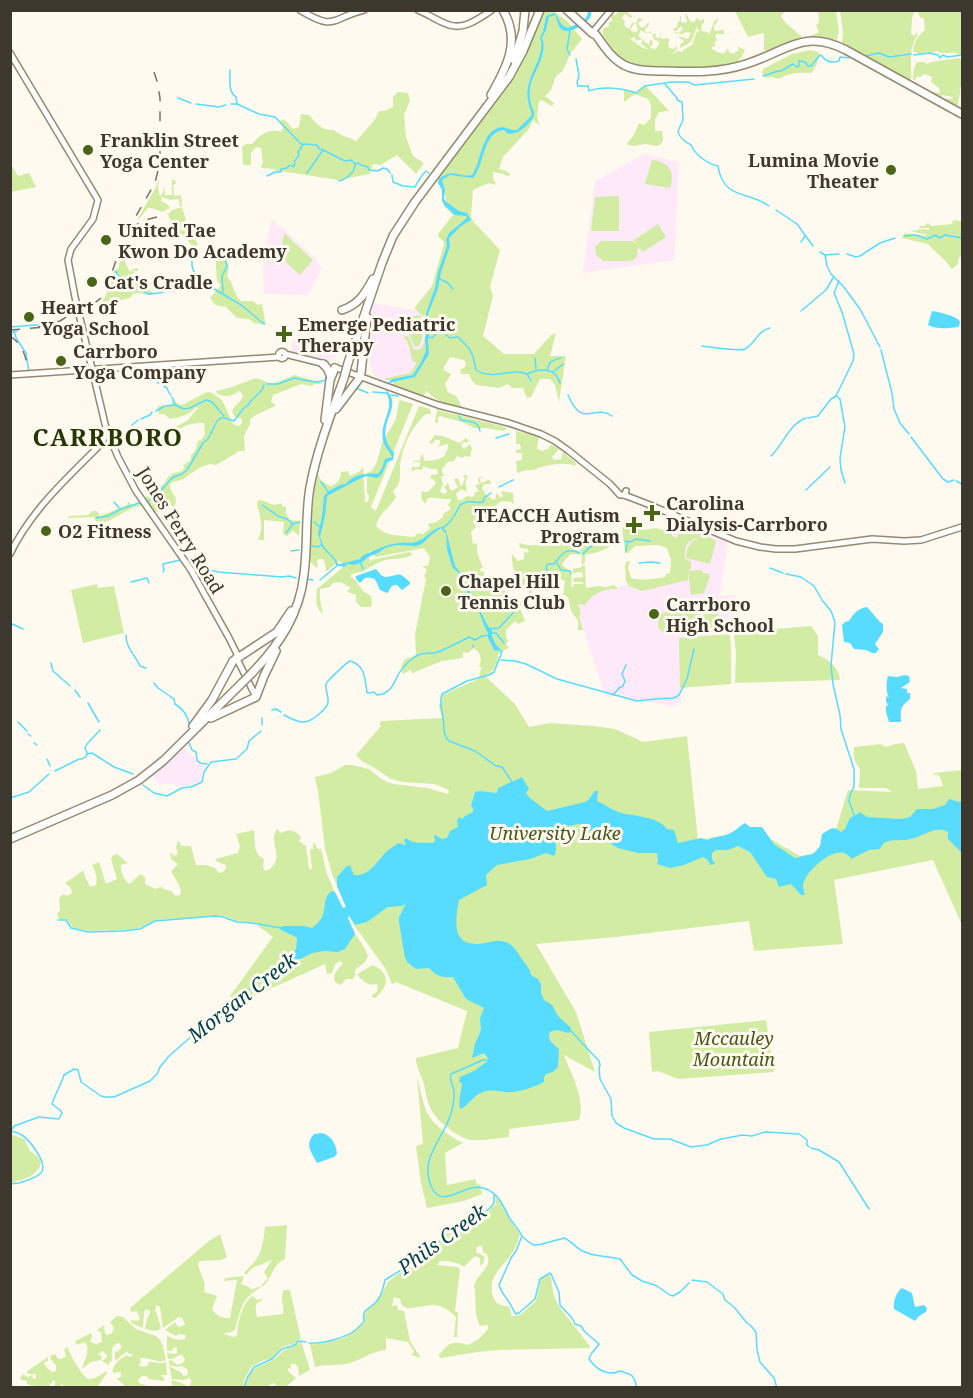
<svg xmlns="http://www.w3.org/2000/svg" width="973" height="1398" font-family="'Noto Serif',serif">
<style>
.education{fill:#fee9f8}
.green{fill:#d2eda3}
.water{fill:#57dcff}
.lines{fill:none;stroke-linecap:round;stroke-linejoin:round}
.stream{stroke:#57dcff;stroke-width:1.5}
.major-casing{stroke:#958970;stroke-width:8}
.highway-casing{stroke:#958970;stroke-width:10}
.major{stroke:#fff;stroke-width:5}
.highway{stroke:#fff;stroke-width:7}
.rail{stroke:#797469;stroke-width:1.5;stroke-dasharray:10 10;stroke-linecap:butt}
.highway-bridge-casing{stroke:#958970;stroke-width:10;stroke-linecap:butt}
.highway-bridge{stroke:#fff;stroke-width:7}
.poi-dot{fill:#496517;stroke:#fffaef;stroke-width:2}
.labels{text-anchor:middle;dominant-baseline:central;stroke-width:6;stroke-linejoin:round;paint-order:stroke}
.poi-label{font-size:18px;font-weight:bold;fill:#3d382d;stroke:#fffaef;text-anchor:start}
.street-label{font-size:18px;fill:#3d382d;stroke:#fffaef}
.park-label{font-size:18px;font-style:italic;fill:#455816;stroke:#fffaef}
.water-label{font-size:20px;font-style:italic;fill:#02414f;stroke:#fffaef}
.district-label{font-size:24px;font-weight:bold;letter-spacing:1.5px;fill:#253801;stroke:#fffaef}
</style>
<rect width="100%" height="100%" fill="#fffaef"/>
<g class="education">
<polygon points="644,154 679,162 674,260 583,273 595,181"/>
<polygon points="272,219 315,258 322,269 308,295 264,294 263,257"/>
<polygon points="373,303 430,313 429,352 402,382 392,384 374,376 366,350"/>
<polygon points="316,337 316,345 333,346 339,344 337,356 330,361 305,355 294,354 294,353 292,353 292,339"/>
<polygon points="683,521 728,540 720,596 735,595 729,612 730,630 709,636 680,638 681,703 677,703 675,707 642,700 633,702 619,695 609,698 604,692 572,594 677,577 673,533 684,531"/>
<polygon points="181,747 206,765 202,772 202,776 200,781 190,786 180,787 173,784 161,784 156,781 152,774"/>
</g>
<g class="green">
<path d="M543,11H554L568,22L582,39L570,54L563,71L556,76L551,90L545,96L554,103L552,106L541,100L539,101L537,117L540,126L533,120L529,129L503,157L499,169L506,171L511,175L506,176L504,174L493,172V178L496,185L489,183L473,190L471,216L473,221L500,250L490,287L493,296L483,336L504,354H534L551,335L556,333L550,356H566L559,402L555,385L550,379H540L531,397L527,398L523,388H512L508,384L499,388L477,385L472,381L469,374H461L460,370L465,367L466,363L464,360L450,357L444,367V370L451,374L445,384L448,392L456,396L462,407L440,402L426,391L423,398L392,386L394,382L390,380H385L386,378L410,373L416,364V362H413C410,355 410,342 404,338L405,336L409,337L413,348L415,350L421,349C427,339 425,328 424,317L415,309V307L432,286L444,244V242L438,236V234L453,215L443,205L446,201L444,189L437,179L438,176L510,84Z"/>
<path d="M620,11H628V13L632,16L631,18L625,14L622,18L625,21L624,25L629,29L632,23H635L631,28V31L637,32L638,29L636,24L638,18L643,19L638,23L641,28L644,27L649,22V25L644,30L647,33L651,31V33H645L641,30L638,36L643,39L635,41V37L630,39L643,48L648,49L641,44L642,41L644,39L645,43H648V45L649,46L650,40H651L653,43L650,48L656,49L660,42L655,40L652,36L654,33L656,34L655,37L660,38L661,31V39L667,38L670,40L668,43L669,48L674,49L677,45V49L672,54L678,51L683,52V50L692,45L697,31L699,32V30L697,29V26L691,42L680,48V45L684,41L677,36L688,39L691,33L686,32L682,34L674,33L676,32L679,33L683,29L681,26L676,31H673L674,28H676L678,22L680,21V16H681V22L686,23L687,21L685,15L686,14L691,22H694L697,18L701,21L704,18V23L702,24L701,31L708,32L709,35L715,20L719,19L714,26V31L724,30V34H717L715,36L717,40L714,43L716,45L711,48C716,51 718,54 724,53L728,48L729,52L733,54L739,50L737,46L742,49H745C743,59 734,65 724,67L722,66C709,68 697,69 685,67C682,67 677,69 675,69C663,69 639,70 628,65C621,62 616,55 611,49C605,42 602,38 603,29L609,26V22L612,21L611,17V15H615Z"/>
<path d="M735,11H785L781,16C784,23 796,31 802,37L765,51L764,50V33L748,37Z"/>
<polygon points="818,11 836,11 839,31 837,40 818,36 810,36 819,32 816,25 819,22"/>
<path d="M840,11H915L912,18L911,34L915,36L916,32L918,35C908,47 912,66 911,81L843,44L842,41L843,33Z"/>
<path d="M917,11H962V53L959,55C952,50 944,56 937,51L931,53L927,52L919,54L913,51C914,42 918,35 925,30L924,19L920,17Z"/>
<path d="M810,50L819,52C819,60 817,67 811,73C800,72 788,73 779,79L771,77L765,78L762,72L763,69L792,54Z"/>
<path d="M958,58L962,60C962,77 961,92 957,108L944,102V99H952L953,97L942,95L941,100L927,91L940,93L939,88L931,82L932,77L924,74L920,77L917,76L915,80H913L914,68L917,62H924L927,64L931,62Z"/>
<polygon points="645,85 669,111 659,112 655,120 655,131 662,131 663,140 661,144 657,146 645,144 634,146 628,145 627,143 634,135 639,123 644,125 651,118 651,105 648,99 635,94 624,102 624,89 627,91 636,92"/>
<path d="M398,92L408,93L410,101L404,115L406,137L413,156L424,163L416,174L397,155L381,165L373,164L370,174L338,180L280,171V173L274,169L261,168L262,164L263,163L261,148L256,147L251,153V165H243L242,147L246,144H252C260,135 268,128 281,132L283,127L280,121L284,119L293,129L299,127L301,114L309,115C317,124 322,131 334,130C340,136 349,137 356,141L374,121L379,111H384L393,107V97Z"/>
<path d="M652,160C670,162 675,172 670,188L645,184Z"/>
<polygon points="11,164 18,176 29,173 36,187 11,192"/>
<polygon points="159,178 158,188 160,196 163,193 164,185 165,195 172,195 172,180 175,180 176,184 173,185 174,196 181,195 182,207 180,207 179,199 170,200 162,197 161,201 167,204 170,208 162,212 152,208 148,208 139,219 137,220 156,187"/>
<polygon points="619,196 619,231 591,231 595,197"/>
<path d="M179,208H182C186,216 186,228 190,237L193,236C199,242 198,249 197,257H194C194,248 189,241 183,234L177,239L170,238L169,234L173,227L168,214L172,210Z"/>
<path d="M953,220L962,221V256L959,257L958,264L952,269C944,258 935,252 928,244L902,238L905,233L925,236L927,233L923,234L910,231L923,229L929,230V228H920L919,226H924L928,223L931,226L952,224Z"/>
<polygon points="658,224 666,237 643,252 639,247 642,253 638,247 637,256 635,259 630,261 603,261 596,255 595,247 601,241 633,241 637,245 634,240"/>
<path d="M284,233L313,260L300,275C282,258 280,259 284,233Z"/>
<path d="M231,251L232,259L227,261L229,268L227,276C234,284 234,295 241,301H253L258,305L262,304L266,325L254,323L249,319L237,318L226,307L215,305L210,298L221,285L217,281L215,252Z"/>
<path d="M122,256L130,272L132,270L134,271L133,269L138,268V271H133L136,275L134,277L130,274L133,280L139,282L145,277L148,289L155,294L147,295C142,293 138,292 133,294L130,298L100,305L106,295L115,270L118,269Z"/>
<polygon points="407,314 415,316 418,315 421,316 421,319 417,320 416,323 423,324 422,339 419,346 415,347 409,334 401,333 402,327 408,328 409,324 403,322"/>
<path d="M295,375L314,381H319L323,384H315L311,386L301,384L273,395L271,402L275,404V406L254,416L250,420V424L244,436L245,451H238L235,454L216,465L210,464L201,467L190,474L184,479L173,482L170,485V488L176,499L175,507L169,505L166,506L154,513L145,500V497C154,495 157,487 165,483C168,474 174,473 182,471L184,468L183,465L186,464V462H190L191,455L195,451L198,441L202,439L205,434L204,423C198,423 191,423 185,426C177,430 172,437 163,438V433L187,421L198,408L196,407C190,415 180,417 170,419L164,414H159L157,409L158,406H170L172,403V400L181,405L184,404L203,394L208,392L212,393L222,400L233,424L239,426L242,423V419L235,417L232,412C233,406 240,403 243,397L241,392L239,391C232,397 225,397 217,394L216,391L229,388L256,378L272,384Z"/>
<path d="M400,400L413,404L371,507L376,511L419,406L430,409L431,414H426C413,425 404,443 401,459C399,467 401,477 399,483C398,486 395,488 393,491L396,497C390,508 379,513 376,526C386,537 400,535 414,537L418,533L423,534L430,528L428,525L430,523C435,524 443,519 444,513L451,509L448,505L451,500L450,499C442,500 436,497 428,498L425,504L421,498L422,491L426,492L429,491L436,483L434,480L430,478L431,475L438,474L437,469H431L423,466L422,470L415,469L414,471H412V467H419L421,463L415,461L413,464L414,460L420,461L421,456L423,454L424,461L436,460L445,456V453L448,449V445L447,444L437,447L440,444V440H435L432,444L429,443L435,435L443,436L460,443L466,438L469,441L467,443L464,442L461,445L464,449L470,444L472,449L470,457L465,456L462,458L457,456L454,461L448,462L442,469V473L445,475L441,477L443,484L440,491L444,494L446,493L447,491L444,487L448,483L450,489L452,491L458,487L454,479L458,478L460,485L462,486L465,478L463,476L465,475L468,476L465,483L467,487L466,488L467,492L461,489L456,494L458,500H462L467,496L473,497L475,494L474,491L476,493L479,491L475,485L479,484L478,478L483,476L480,479L481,483L488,480H490L491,484H484L482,488C485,494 489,498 495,500L497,492L500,498L503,496L501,492L502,491L513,493L514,504L511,502L502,501L495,506L483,508L473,522L476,527L471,532L473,544L477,543V552L483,568L480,569L481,572L484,571V583L499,589L500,592L505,590L506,597L517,598L518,601L523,602L520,608L525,621L518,624L515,621L506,630V637L508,641L506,644L509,648L498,654C498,665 494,671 485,676L515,704L529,727L550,723L593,726L615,729L643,742L687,736L698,840L755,830L800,856L814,854L836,829L848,790L892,792L886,788H859L860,769C854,761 853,757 854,747L881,744L886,747L895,744L904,743L916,771L918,789L943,786L940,777L937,774L933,775L934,773L962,770V925L933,860L834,880L843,944L754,951L749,921L616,937L536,944L576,1012L595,1072L564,1055C571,1074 586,1099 579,1120L509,1129V1137C497,1138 484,1141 472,1140C459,1139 438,1122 432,1111C427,1103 426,1093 424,1084C421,1075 416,1067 416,1058L458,1048L467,1011L396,982L392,984L385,968L354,925L332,874L325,849L318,791L315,779V777L331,773L345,765H352L369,769L383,780L393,784L427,788L448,794L449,790L434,784L402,782L391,779L373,767L363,762L356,755L381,726L379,724L382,721L442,718L439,706L442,695L483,677H479L481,669L483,668L479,667C482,659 481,653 474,648L468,653L463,652V658L442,661L415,672L413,674L410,670L403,674L401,666L405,659L415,656L416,654L415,634L426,579L424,576L427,570L422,566H428L430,557L424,548L376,557L372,554L371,551L369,552L370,564L371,560L409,552L413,554C406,560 395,558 385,560C377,563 371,566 364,571C360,573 355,572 351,575V577L356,581L363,591L371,596L372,602L371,607H361L356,602V595L348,592V590L351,588L341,582L333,583L330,587L320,589C319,597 321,605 323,614C315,608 316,598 317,589L349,562L343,564L339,561L326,572L325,563L323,559H319L317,561L318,569L309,561V532L314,498L313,489L316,472L318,473C319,479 324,484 331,486C338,484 341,478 341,472L348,471L349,474L351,476L360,471L363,467L365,502H368L369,495L367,494V473L372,471L377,462L382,443L396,419L399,401Z"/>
<polygon points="438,410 501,426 507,428 504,431 485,428 474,428 462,422 440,416 438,417 438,423 437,423 435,422 436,415"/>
<path d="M516,431L539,437L537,448L542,451L548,449L551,444L559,449L552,457L554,460L561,459L563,452L576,463L575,466C565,462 552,464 541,467C536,468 538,470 532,470C526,471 524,470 518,473L517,472L516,461L522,460V453H516V450L521,449L520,444H516Z"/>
<path d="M138,499L139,500L140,506C128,508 117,518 105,522L100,538L98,539L97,523L94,517L69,518L68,516L88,515L93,511H97L100,516L127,505L128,502H129L132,506L138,504Z"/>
<path d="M258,500C269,500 270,508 282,503V506L286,507V514L290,520L300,521L299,536L293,531L287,536L283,534L284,522L264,520V540H258C264,528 260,517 257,504Z"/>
<path d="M667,516L675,518L676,520L673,523L672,536L677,538L678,534L684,531L683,521L709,532C695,541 683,537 685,559L691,562V568L689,571L701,570L703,573L709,574L710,576L704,593L691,595L688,571V580L642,591L629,586L626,581L625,565L627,561H630L628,568L631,578C643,581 653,579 665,577L666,574L670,573L671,560L667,548L658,545L635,546L628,553H625L622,527C626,528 629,530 632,530C636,530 653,529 656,528L666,531L669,527L664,522Z"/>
<path d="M568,531L566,534L572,532L573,536L574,533L579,534L583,532L584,537L589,542L599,536H602L604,539L616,540L617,541C612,547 594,555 587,554L585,555V562L582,565L585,566L586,588L598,586L606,587L614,585L618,589C603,588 593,593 585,605L578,604L581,614L579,616L583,630H578V621L571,611L568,597L563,594L565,581L558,578L552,580L544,577H537C534,580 534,588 532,593H530C521,584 510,568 512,554L518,561L524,559V551L527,553L529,552L528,549L520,548L519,543C534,547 542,546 554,538L580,552V555L571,554L565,560L562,565L572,573L571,586L573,588L574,584H583V582H574L573,578L583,577L582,572L573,573V569L582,567C581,561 583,554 579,549L555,537Z"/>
<path d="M699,537H709L716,541L710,564L686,558C686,548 690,542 699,537Z"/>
<polygon points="97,584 98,588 114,586 124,633 83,643 71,590"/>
<polygon points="714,600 721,625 707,629 700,604"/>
<path d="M696,604V606L694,607C702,613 702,620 696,627C684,632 650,642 660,616L659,614Z"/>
<path d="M811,626L818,636V655C829,659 839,668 840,680L735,683L736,653L734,634L762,631V630Z"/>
<polygon points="730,634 731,651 731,684 680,688 679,638"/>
<path d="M277,829L281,833C290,828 295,830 301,837L299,841L306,846L309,869H312L310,849H313V844L314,843L318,849H321L327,874L348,923L364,947L368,956L365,962L355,970V975L353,979H346L341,985L336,983L334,980L335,973L343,963L340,961L335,964L332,973L327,974L325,964L239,1003L230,996L273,937L258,926V923L237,921L224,916H215L156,920L137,929L120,930L88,931L73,928L67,920L59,919L57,913L60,911L59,898L63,894L67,896L72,893L71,888L65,883L84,870C83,876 88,881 90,887L96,885C98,878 95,871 92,865L99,862L106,884L117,879L111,859L112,856L117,854L128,863L121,865C120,871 124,881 130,884L140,874L145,877V884L155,889L161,887L166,890L172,891L174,895L178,896L181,894L180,887L171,871L178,864L171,859L170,852L174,856L178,854L176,847L178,841L180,842L181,846H191L196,865H206L215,868L219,873L223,872L226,868V865L218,862L215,859L238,853L240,846L236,834L254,830C255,840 253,855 264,859L263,867L265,871L270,869C272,866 275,864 276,860C279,849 269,841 277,829Z"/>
<path d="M373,965C391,974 389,986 375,998L372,997V995L377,992L378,985L376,984C369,987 361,980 357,974Z"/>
<polygon points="766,1020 774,1072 678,1079 658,1071 652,1072 649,1032"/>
<path d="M417,1077C420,1088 422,1100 426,1111C433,1125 449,1136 463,1143L445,1153L447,1185L475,1179L477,1184L480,1185L482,1194L464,1201L427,1208L421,1183L416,1146L423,1144Z"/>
<path d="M10,1134L24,1139L30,1151L38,1157L41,1162C38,1177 23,1179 11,1183Z"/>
<path d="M495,1196L501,1202L510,1220L520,1234C518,1242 515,1249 510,1256C500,1269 490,1275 492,1293C493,1296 494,1299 496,1302C499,1305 505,1306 509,1307L512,1316L520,1315L536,1301L541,1279L550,1274L554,1296L558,1305L589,1345L590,1348L499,1350L477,1352L441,1358L438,1355C441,1353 443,1351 445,1348C452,1340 460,1343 468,1345L479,1339L488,1329V1325L480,1326C474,1314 476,1304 475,1292C475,1286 473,1288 475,1283C479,1272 494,1266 486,1253H483L482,1246H479L477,1247L476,1252L484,1256C485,1261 484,1263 480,1266V1258L475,1256L464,1267C457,1262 449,1261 440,1261L437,1265L458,1267L460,1270L455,1311L458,1313L457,1337H454L456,1317C435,1297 430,1308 406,1308L402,1305L400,1299L394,1297L392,1306L397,1305L398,1310L404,1311L410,1341L421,1358L411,1355L414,1352L408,1342L386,1338V1350C372,1351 363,1359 350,1363C339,1366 327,1364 315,1367L310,1344C319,1345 335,1341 344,1338C349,1336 352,1332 357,1330L362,1324L365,1323L364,1317L367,1310L377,1302L388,1282L402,1271L404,1265L411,1257L421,1255L430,1250L441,1241L449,1232L464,1222L487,1212L496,1204Z"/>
<path d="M287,1225L285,1259C271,1265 273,1279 262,1287L261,1286L268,1278L264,1272L272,1260L252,1268L246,1275L244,1273C247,1269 252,1265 255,1261C262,1252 264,1238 265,1227Z"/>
<path d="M220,1234L227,1257L221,1260L200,1261L198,1264C200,1275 207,1282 204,1292L217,1296L212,1309C216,1317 223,1318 230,1318L237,1280L224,1281L225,1278L244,1276L241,1284L249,1287L251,1290L260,1286V1288C240,1299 241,1310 235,1330L229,1333H226L224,1334L233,1337L237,1336C238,1321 241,1306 252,1296L258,1300L262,1299V1301C253,1302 256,1311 257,1317L283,1314C285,1306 279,1298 284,1290H290L301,1339L297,1340L296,1343L282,1347L272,1359L264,1360L251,1367L244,1380L243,1387H173L171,1380C176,1381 184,1383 187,1387L190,1386L191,1382L190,1378L183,1380L172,1379L169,1366L182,1373L183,1376L188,1375L187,1369L182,1366L177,1367L169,1365V1360L173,1361L177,1365L183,1363L185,1359L181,1354L173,1359H168L167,1353L177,1354V1347L173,1348L172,1351H167V1335C173,1339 178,1341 185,1339L186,1335L179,1334L176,1336L165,1330L175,1322L178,1327L185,1325L182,1318L179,1317L163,1328L160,1307L158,1305L156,1306L155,1311L157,1314L161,1328C156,1333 150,1330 145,1329L147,1319L150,1313V1311L146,1309L144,1312L143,1328L133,1324L130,1321L132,1320L137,1321L140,1319L137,1311L131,1312L130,1308L209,1241Z"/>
<path d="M117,1316L123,1317L136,1329L156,1336L160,1340L163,1346L166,1360C158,1364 150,1357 141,1358L140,1360L141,1363L138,1365L143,1367L147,1366L149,1362C155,1361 159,1365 166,1362L167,1375H161L165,1380L163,1381L149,1379L146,1376H142L138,1380L139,1383L145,1385L146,1387H125L123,1384L117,1379V1378H120L121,1374L120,1372L113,1373C111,1365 120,1360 126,1355L130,1357L133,1355L126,1352L115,1361V1351L117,1352L122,1347L119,1343C110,1345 112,1353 112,1361L109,1362V1365L102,1361L106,1358L107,1356L103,1351L98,1354L102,1357L101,1360L91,1362L82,1369C84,1360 91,1351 85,1342L77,1345L75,1341L91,1333L92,1336L90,1342L96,1344L102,1342L101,1333L97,1330L104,1325L105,1333L107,1335L112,1333L114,1328L110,1322Z"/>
<path d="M300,1342L302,1343C304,1353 308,1360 310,1370L299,1376L298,1367L295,1364H291V1369L288,1368V1371L296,1378L286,1387L276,1386L275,1383L269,1385L270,1387H245C250,1366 254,1369 271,1361C277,1358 281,1351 287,1349C292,1346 295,1346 300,1342Z"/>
<path d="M68,1347C69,1354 83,1378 89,1379C94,1380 103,1373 107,1371V1373L97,1387H66L61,1384L60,1387H53L55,1386V1381H53L52,1383L49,1384L51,1387H34V1386L27,1384V1381L21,1380L20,1378L23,1374L28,1377L33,1375L32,1378L36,1379V1374H29L26,1372L48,1357V1361L45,1362L44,1364L48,1369L52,1372L56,1371V1365L51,1360L50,1356L55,1354L58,1359H61L66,1357L64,1349Z"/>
</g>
<g class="water">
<path d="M588,11H591C591,15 592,16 588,20C583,26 568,35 561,29C558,26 557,19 555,15L549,17L546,30L542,38C548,52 536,69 531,83C529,90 529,99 532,107C533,110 535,112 534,115C533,121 522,130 518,132C516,133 510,134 508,134L504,130C482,132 485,165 473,178L450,175L442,180L445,190L444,198L445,201L459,211L467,213L471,220L461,226L449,238L450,246L441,272L438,289L428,314L430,320V331L428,339L429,354L415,377L389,383L387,391C405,409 370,426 394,453L393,460L387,462L382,474L377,478L367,476L361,478L327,496L325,516L320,537L324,547L336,560L338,564H340L360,559L362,556C373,551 387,544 399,543C406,542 411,544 418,541C427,538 432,528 442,527L446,531L455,566L460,572L464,580L488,626L492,630C491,637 495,644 500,649L497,651L494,650L488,638V633L485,628L479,612L463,585L460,574L453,568L451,563L447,549L446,534L441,528L430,536L422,544L416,546L396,545L385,548L378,553L368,557L361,563L354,565L348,564L344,567L336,565L335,561L322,547L318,533L322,517L324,496L329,491L340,485L346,484C353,474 367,473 378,474L382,468L385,459L392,457C390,451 384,447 383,440C379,422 396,408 386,393L387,384L392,379L413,375L421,362L426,351L425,338L427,333L428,324L426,313L435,288L438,272L447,246L446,240L449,233L467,218L466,216L455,215L445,206L442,201V190L438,183L439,179C454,167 458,178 472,175C481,163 481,133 498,128C505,125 510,131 517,130L532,115C529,106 526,97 528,87C530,72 546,54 540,37L543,32L546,17L548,15L555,13L562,25L568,28C576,24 588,21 588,11Z"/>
<path d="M932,311C938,312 958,316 960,322C960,324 959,325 959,327C949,328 937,330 928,325Z"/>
<path d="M376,569L381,575L385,577C401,576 396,570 410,582V584L402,590L397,585C389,585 391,590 387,593L380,590C375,581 378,577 365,578L360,583L356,579V576Z"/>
<path d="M867,607L880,622L883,624V632L875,644L879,649L876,653H872L866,650L854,649L850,643L844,642L842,625L845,622L849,621C854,613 857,609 867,607Z"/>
<path d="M905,675L909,676L910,682L901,688L907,689V693H910V699C899,708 901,709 901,722H889L886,712V706H888L886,701V696L889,698C886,692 886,682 888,676L897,677Z"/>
<path d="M522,777L529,789L526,793L530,798L547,811L585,802L588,800L595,791H598L597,801C604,804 611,809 618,812C633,817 657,815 667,829L674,830L678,843L701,838L708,840C715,836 721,837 728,834C735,832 739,826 745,823L750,827H762L774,844L795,858L812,854L815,852L820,846L822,834C831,829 832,825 841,832L845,829L850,818L859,813L860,812L867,817L901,819L910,817L917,809H933L945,805L949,799L959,802L962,801V853L948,839V832C935,825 923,837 911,839C903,841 893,839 886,842C882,844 882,846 880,849L869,850L851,859C840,839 805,871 803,885C803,889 804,891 805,895H801L791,884L779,887L776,879L767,877L750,852L738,846L728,850H716L712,853V859L715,864L710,865L708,860L703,857L684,865L670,868L657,864L658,861L657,853H638L618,848L579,824L569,826L554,834C555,841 558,850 554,856L546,853L530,859L497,865L486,875L487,885L459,900C456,917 450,945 478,944C485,944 494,940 501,941C512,942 517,951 522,959C526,965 530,968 531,975L538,979L541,984V993L544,1000L552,1005L558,1016L571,1028L569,1033L557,1030L550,1032C546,1040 554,1044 559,1049L558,1067L553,1072L546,1074L544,1077V1082C535,1087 522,1091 512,1092C501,1093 493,1088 483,1092C473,1095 469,1106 460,1109C458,1101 461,1093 462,1084L459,1081L460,1077L474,1071L489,1060L484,1053L472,1058L475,1044L481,1030L480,1018L484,1008L466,999L453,977C442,978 436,976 429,968L416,969L408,963L405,958L399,922V917L406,903L402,906L388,907L367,922L355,925L349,916L348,918L355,934L345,949L338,952L324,951L312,953L267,976C276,962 286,960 296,949L297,939L296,937L281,930L280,928L283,926H304L312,928C316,925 320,921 322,917C327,907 322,897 332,891L335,892L343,908L346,907L337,886V877L346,867L350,865L354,875C369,877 377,861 386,852C390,848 394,847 398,843L406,845L404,840L406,838C415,845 423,842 433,843L435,841L434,835H435L442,839L447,838L450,831L458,827L457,821L459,817L462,819L465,816L473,812V809L471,806L475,792C482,790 490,793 497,793L498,788Z"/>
<path d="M322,1133C332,1136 336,1144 337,1154L334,1157L317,1163C312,1153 304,1145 314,1134Z"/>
<path d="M902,1288L912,1293L915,1307L924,1305L927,1308L926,1312L919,1316L915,1321L894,1309C893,1302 896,1292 902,1288Z"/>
</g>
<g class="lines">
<g class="stream">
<polyline points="570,30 567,49 570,55"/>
<polyline points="914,55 929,53 938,55 940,58 943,55 947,57 962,55"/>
<polyline points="866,56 879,53 889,57 911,54"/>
<path d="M576,59L579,75L577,83L578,86H588L589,91C603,86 622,88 636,93L645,86L671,82H688L695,85L754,79"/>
<path d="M230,70C230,80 228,92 236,97L237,104"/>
<path d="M763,76L778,71H781L793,64L797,67L799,66V61L805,62L808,66H811L820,55L822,56C826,62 832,63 839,61L840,57L849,58"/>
<path d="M665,84L677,98V100L682,102L683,120L678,131C679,138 685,142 691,145C695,155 708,164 718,166C723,200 749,191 769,206"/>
<polyline points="178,98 191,103"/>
<polyline points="196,104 219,107 226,105"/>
<path d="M231,104H237L259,114L275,117L301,144C307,145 313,143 318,146L319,149L323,150L345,161L351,160L355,164L359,163L361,165L368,167L369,170L378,171L383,168L387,169L390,173"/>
<polyline points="307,173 323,150"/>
<path d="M392,175L393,182L403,186L415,187C418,181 421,176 426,171L429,173"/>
<polyline points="267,176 275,172 281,172 281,169 287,168 290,165 293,167 295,164 294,162 299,155 298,152 303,145"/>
<path d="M339,181C347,179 355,172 355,164"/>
<polyline points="776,210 797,224 813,246"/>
<polyline points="904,236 916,235 927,239 936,235 939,238 945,235 962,238"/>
<polyline points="801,242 805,236"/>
<polyline points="820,252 825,255 839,254"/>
<polyline points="847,254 856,257 860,256 880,243 895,238"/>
<polyline points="825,255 827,266 831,274 843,286 860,309 880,347"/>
<polyline points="192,261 192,266 194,272 196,273 199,283"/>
<polyline points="115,272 117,272 117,275 125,279 131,286 149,294 159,293 196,283 211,287 241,305 264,324"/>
<polyline points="440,279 448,283 453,289"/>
<polyline points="223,292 222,276 227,266 223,253"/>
<polyline points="801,311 826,290 833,278"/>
<polyline points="10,327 48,324"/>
<polyline points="17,331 13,332 15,334 16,338 26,353 29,372"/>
<path d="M428,337L432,338L437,333H444L450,338L458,337C460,340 463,342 466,345C473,351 474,361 476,370C492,381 512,367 527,374C541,368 555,367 560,383"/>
<path d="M702,346C711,347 739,352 745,349C756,343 757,331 770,328"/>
<polyline points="881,350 892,393 894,409 900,423 909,434"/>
<polyline points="535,358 536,369"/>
<path d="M547,371C550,360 551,361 561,358"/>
<polyline points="553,372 563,364"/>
<polyline points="527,374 531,381"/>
<polyline points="145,375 149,377"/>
<polyline points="151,378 155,381"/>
<polyline points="157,382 167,388 169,393"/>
<polyline points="267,384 278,384 294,378 315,382 323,381 326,379 326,375"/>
<polyline points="356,388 368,393"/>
<polyline points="373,392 386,393"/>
<polyline points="170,394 171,395"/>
<polyline points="391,395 398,396"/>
<path d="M568,395C583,430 594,403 612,416"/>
<polyline points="836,396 840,399 845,427 840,458 841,470 845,483"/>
<polyline points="172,397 175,404"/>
<polyline points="156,411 165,406 175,405 184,409 190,408 206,400 212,402 224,416"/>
<path d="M459,416L461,420C470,422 478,420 480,431"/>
<polyline points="808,418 818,416 831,399 836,396 853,361 854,354 842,312 834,293 839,281"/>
<polyline points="141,419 150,415 152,412"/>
<polyline points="132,425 138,420"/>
<polyline points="911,437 943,479 948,482 954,480"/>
<polyline points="496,438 509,434"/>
<path d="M771,456C783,445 789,424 806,418"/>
<polyline points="956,481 962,484"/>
<polyline points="321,482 325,487 327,491 329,492"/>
<polyline points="499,487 513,480"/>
<polyline points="806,490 830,467"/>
<polyline points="114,502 119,508"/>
<polyline points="147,502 156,496 171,479 176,476 182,474 187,470 203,443 208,439 217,421 221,418 225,418 234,421 243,409 248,405 251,401 262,390 264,385"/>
<polyline points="262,505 278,516 287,519 293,524 300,522"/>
<polyline points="96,518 108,516 121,509 139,503 141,504"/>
<polyline points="314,522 320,527"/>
<path d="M442,528C450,524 456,514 460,505C472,498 472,504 483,502L484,498L491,493"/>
<polyline points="286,533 293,524"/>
<polyline points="625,541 631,542 635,539 650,541"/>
<polyline points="312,546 317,547 322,545"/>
<polyline points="291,551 299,550"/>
<polyline points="626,551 627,543"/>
<path d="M583,554C601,535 596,546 616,542"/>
<polyline points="360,561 363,569"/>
<polyline points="557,563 561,570 570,571 571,573"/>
<polyline points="639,563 651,562 660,563"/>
<polyline points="192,566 218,572 282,577 289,576 296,578"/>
<polyline points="770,568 783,573"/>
<polyline points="163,572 164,570 163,564 180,560"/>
<polyline points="786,574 801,577 814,586 822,600 831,611 835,622 831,665 833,684 840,715 841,729 854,769 854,787 850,795 849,801 854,815"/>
<polyline points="307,579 313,580"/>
<polyline points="320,580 338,565"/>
<polyline points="131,582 147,578 149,583"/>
<path d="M527,589C529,579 535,572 546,573L547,571L546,567L548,564H554C562,554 565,547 580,553"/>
<polyline points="10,623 23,629"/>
<polyline points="490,629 499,628 513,613 518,603"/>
<polyline points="492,633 496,633 504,643"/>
<path d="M126,635C126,648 135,655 140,666L146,668"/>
<polyline points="473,645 473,647"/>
<path d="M499,649L502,652L494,672L489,675L467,681L442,694C439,703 442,709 443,718C445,727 442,734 449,741L475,751L496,766L502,767L512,782"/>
<polyline points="501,660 515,661 526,664 557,679 637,701 655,699 674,698 679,695 687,679 694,649"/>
<polyline points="51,663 53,671 70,686"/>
<path d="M154,683L158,688L174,699L175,704C183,709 188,715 189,724"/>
<polyline points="75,690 80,697"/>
<polyline points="613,695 619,688 623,686 625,681 622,674 626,665"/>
<polyline points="88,703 99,722"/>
<polyline points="272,710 276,709 281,712"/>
<path d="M284,715C299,723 306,726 319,714C322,711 327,708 328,703C329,697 325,689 326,684C326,682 347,662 350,661C365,665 365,678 367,693H369L374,692L377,695C391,694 394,683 399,673C402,669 408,662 412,659C418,653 427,653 434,653C441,652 461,641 469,637L475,640L482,636L490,635"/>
<polyline points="18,722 27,731"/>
<polyline points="262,725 262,718"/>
<polyline points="28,734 31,736"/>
<polyline points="34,743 37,745"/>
<polyline points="189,743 192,750 196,752 197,760 200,763 207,764"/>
<polyline points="87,753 85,748 87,744 100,730"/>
<polyline points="47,759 50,766"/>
<polyline points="55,771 79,759 82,759 85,757 86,757 87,754 92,753 114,767 133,774"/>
<polyline points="143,785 154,793 167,796 182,788 191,787 202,782 204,772 211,762 236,759 247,749 249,741 261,731"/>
<polyline points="10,798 29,792 49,774"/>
<polyline points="58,920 66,920 71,928 88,932 122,931 140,929 155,921 215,916 223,917 237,922 252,923 281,928"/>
<polyline points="570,1030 599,1061 600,1065 599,1069 600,1079 611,1099 612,1116 616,1123 624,1128 654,1139 670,1139 691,1147 707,1145 721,1139 743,1135 752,1136 765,1132 799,1134 807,1140 807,1145 809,1147"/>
<path d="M490,1060H483L451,1074C449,1081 453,1085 454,1091C455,1097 453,1104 452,1110C448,1128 434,1143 429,1161C427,1170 428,1180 432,1188C443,1211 467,1180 486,1189C499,1194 503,1206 509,1217C513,1224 519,1229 522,1236L516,1251L511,1258L499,1285C501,1292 505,1296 509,1302C512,1306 513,1311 516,1314L519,1313L535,1299L540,1279L550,1273L551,1274L559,1292L560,1305L572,1318L575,1324L581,1326L584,1331L599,1344C596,1349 590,1353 589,1359C596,1369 608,1377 620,1371C633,1375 634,1375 637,1388"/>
<path d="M10,1131C14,1132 17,1132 20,1134C28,1138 49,1163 41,1173C37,1177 26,1181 19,1183C16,1183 13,1183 10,1185"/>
<path d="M11,1131L14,1126L39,1117L59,1119L62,1113L60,1110L52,1104C55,1094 61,1085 64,1075L74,1069L78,1070L81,1082L101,1096L105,1097H114L150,1081L157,1074L160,1067L169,1056L192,1036L219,1019L232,1007L242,995L267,976"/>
<polyline points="811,1148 819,1150 839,1162 869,1209"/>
<path d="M523,1237C536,1249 535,1245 550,1242C555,1240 559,1240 564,1238C572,1241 576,1249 585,1252C596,1257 608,1256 620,1259L632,1275L642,1281L657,1286L670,1295L673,1296L680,1292L689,1283"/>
<polyline points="692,1280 707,1282 723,1294 725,1300 734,1307 747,1323 751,1326 756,1332 757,1349 760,1362 774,1378 777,1388"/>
<path d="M309,1343C323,1344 346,1338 357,1329C359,1327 361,1324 364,1322C362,1307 368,1311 376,1302C382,1296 383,1288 385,1280L401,1270L403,1264L411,1257L430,1250L440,1241L449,1230L456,1225L467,1218L485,1212L491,1207L494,1203V1195"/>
<polyline points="244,1388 247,1378 254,1367 272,1359 282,1349 292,1346 296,1344 298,1341 306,1342"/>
</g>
<g class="major-casing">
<g id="major">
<path d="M300,10C336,32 331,18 364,10"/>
<path d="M418,10C427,14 435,19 444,23C462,32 477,20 492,10"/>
<polyline points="592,33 611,10"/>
<polyline points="10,53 98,200 93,219 71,249 68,260 75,297 106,428 118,457 136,491 191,570 229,638 237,654 237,658"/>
<circle cx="282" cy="355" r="3.5"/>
<polyline points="285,354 325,364"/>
<polyline points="334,367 438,405 509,423 541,434 555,441 569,451 610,484 620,495 625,495 626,491"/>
<polyline points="10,375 279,357"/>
<polyline points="624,495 645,503 736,541 760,547 776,549 795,549 872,539 904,541 921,540 962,527"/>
<path d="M10,554C30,512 65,480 97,448C101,443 104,438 108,433"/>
<polyline points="236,657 256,697"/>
</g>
</g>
<g class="highway-casing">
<g id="highway">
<path d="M567,10L592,33L596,35C604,46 611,58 624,65C636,71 651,71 664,71C692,72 719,73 746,64C786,52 802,28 846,50L962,114"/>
<polyline points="514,60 523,31 525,10"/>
<path d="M491,95C507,67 521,41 503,10"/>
<path d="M342,310C358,305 365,294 373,279"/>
<polyline points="348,363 382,263 393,236 415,202 509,77 523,51 540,10"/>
<polyline points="323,364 327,368 331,377"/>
<polyline points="336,409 358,380 361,373 367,317"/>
<polyline points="325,420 330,380 335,368"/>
<path d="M252,673C279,645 300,614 304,574C308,545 305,516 310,487C317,450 331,414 344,378"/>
<polyline points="211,718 256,697 264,676 276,651"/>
<polyline points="193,726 212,700 233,661 277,632 291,611"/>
<polyline points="10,839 112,795 139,780 163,761 242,683"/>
</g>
</g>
<use href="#major" class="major"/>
<use href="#highway" class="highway"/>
<g class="rail">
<polyline points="131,230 141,221 161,216"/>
<polyline points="38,327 60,321 73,313 92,305 101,298 107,287 124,237 155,183 160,162 160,98 157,81 152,66"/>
<polyline points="10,330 46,327"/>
<path d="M10,336C23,345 26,356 28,371"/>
</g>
<g class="highway-bridge-casing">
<g id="highway-bridge">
<polyline points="344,378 348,363"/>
<polyline points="242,683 252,673"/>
</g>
</g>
<use href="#highway-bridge" class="highway-bridge"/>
</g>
<g class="poi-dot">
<circle cx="88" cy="150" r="6"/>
<circle cx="891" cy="170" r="6"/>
<circle cx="106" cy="240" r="6"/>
<circle cx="92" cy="282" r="6"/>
<circle cx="29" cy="317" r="6"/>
<path d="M281 325h6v6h6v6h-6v6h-6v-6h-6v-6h6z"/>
<circle cx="61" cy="361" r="6"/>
<path d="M649 504h6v6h6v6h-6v6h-6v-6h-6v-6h6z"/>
<path d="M631 516h6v6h6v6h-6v6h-6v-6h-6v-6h6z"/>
<circle cx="46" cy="531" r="6"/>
<circle cx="446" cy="591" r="6"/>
<circle cx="654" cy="614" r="6"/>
</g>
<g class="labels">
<g class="poi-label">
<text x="100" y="140">Franklin Street<tspan x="100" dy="21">Yoga Center</tspan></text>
<text x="879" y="160" text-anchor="end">Lumina Movie<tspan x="879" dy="21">Theater</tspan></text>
<text x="118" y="230">United Tae<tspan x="118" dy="21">Kwon Do Academy</tspan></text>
<text x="104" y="282">Cat's Cradle</text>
<text x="41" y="307">Heart of<tspan x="41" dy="21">Yoga School</tspan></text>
<text x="298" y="324">Emerge Pediatric<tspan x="298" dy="21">Therapy</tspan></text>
<text x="73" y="351">Carrboro<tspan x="73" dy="21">Yoga Company</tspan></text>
<text x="666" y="503">Carolina<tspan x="666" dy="21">Dialysis-Carrboro</tspan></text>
<text x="620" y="515" text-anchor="end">TEACCH Autism<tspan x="620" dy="21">Program</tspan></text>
<text x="58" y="531">O2 Fitness</text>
<text x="458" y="581">Chapel Hill<tspan x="458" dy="21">Tennis Club</tspan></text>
<text x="666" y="604">Carrboro<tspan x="666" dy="21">High School</tspan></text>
</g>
<g class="street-label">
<text transform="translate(181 530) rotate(58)">Jones Ferry Road</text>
</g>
<g class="park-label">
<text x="555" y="833">University Lake</text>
<text x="734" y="1038">Mccauley<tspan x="734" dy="21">Mountain</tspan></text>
</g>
<g class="water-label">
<text transform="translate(242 997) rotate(-38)">Morgan Creek</text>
<text transform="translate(442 1239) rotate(-36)">Phils Creek</text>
</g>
<g class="district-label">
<text x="108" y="436">CARRBORO</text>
</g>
</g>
<rect width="973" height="1398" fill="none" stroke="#3d382d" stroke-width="24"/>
</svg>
